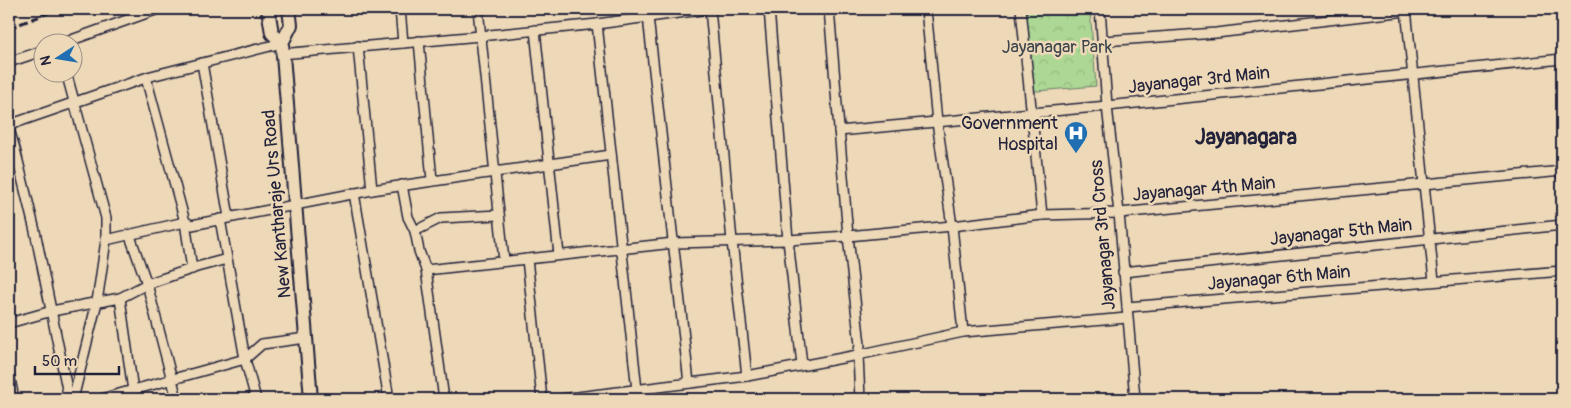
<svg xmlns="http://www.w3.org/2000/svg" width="1571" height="408" font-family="Pangolin,sans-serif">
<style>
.forest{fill:url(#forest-crowns);stroke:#687c68}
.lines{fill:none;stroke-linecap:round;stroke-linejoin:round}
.minor-casing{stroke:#22223b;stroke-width:12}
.secondary-casing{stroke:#22223b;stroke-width:16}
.minor{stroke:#edd8b7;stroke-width:9}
.secondary{stroke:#edd8b7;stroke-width:12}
.rail{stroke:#22223b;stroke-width:3;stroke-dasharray:8 4;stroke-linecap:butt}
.labels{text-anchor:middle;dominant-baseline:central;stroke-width:5;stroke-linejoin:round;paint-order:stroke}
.park-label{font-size:18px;fill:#3e464d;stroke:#edd8b7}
.street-label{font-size:18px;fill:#22223b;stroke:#edd8b7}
.poi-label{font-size:18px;fill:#22223b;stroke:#edd8b7;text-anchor:end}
.district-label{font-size:22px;font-weight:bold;fill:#22223b;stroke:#edd8b7}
</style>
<defs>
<pattern id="forest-crowns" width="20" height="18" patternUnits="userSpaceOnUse" patternTransform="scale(1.25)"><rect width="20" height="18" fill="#add794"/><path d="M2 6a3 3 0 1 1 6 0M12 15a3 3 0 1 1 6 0" fill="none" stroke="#95b880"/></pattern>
</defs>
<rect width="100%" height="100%" fill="#edd8b7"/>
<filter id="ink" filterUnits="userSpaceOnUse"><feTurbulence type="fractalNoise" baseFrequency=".02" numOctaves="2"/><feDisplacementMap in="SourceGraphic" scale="10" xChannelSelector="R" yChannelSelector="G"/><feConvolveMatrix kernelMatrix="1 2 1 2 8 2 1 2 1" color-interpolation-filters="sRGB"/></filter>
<g filter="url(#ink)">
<polygon class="forest" points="1017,9 1090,9 1096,86 1025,92"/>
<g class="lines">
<g class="minor-casing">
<g id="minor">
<polyline points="400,9 403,43"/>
<polyline points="478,9 504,261"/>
<polyline points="710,9 732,241 747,376"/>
<polyline points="769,9 788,240 802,365"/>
<polyline points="829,9 848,236 860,345 858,355 860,399"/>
<polyline points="926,9 937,122 952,226 963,332"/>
<polyline points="1021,9 1042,215"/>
<polyline points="1100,9 1107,106 1119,213 1135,399"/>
<polyline points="1406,9 1434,281"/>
<polyline points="648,17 689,383"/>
<polyline points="597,24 637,390"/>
<polyline points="535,30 559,255"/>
<polyline points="419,41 432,180"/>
<polyline points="1103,41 1216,33 1406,11"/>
<polyline points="66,42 158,9"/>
<polyline points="358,46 372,190"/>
<polyline points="281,54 480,36 597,24 708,9"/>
<polyline points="9,62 42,51"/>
<polyline points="202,63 229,217"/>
<polyline points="66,72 106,218 106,240"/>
<polyline points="146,78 185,222 192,269"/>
<polyline points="9,125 151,76 282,43"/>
<polyline points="9,129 15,149 35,231 69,399"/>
<polyline points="839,131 1107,106 1562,59"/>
<polyline points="402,185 408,217 415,231 419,251 426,270 444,399"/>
<polyline points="354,193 389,399"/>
<polyline points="220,219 245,359 256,399"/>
<polyline points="415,231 441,218 499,215"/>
<polyline points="130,236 147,284 177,399"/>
<polyline points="527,259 542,399"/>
<polyline points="426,270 674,243 788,240 848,236 952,226 1042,215 1119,213 1562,171"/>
<polyline points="1123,272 1562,225"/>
<polyline points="120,298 133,391"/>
<polyline points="1127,307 1562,271"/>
<polyline points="9,323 52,311 120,298 147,284 197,267 227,259"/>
<polyline points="9,374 14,399"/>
<polyline points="73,399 97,302 106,240 185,222 192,225 372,190 611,155"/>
<polyline points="101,399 245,359 262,344 306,338"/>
<polyline points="561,399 747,376 858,355 963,332 1127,318"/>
</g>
</g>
<g class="secondary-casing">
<g id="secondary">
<polyline points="268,9 272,33 282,43 311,399"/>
<polyline points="282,43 291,25 289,9"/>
</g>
</g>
<use href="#minor" class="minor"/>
<use href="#secondary" class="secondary"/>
<polyline class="rail" points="9,28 59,9"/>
</g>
</g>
<defs>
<g id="hospital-pin" transform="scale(1.25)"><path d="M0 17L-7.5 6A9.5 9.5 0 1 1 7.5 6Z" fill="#1f6fb2" stroke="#edd8b7"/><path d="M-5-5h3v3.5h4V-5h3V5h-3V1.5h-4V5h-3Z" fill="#fff"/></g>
</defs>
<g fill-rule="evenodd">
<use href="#hospital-pin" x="1076" y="133"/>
</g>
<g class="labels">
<g class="park-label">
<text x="1057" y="47">Jayanagar Park</text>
</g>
<g class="street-label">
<text transform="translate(1199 80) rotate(-6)">Jayanagar 3rd Main</text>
<text transform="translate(1204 189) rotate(-5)">Jayanagar 4th Main</text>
<text transform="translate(277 204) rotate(-95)">New Kantharaje Urs Road</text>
<text transform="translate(1341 232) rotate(-6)">Jayanagar 5th Main</text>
<text transform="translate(1103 235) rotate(-95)">Jayanagar 3rd Cross</text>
<text transform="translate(1279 278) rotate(-5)">Jayanagar 6th Main</text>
</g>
<g class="poi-label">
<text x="1058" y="123">Government<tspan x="1058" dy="21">Hospital</tspan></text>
</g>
<g class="district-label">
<text x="1246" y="137">Jayanagara</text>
</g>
</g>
<rect width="1571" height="408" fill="none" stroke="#edd8b7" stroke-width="30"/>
<rect x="15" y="15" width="1541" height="378" fill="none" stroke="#22223b" stroke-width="2" filter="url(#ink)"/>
<g transform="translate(58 58) rotate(258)"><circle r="24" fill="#edd8b7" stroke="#9c8f85"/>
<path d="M0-4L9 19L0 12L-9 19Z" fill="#1f6fb2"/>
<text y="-8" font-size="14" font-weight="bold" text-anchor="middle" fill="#22223b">N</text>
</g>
<path d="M35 366v8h84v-8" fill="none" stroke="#22223b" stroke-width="2.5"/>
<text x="42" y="366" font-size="15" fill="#22223b" stroke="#edd8b7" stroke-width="4" paint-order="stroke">50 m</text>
</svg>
